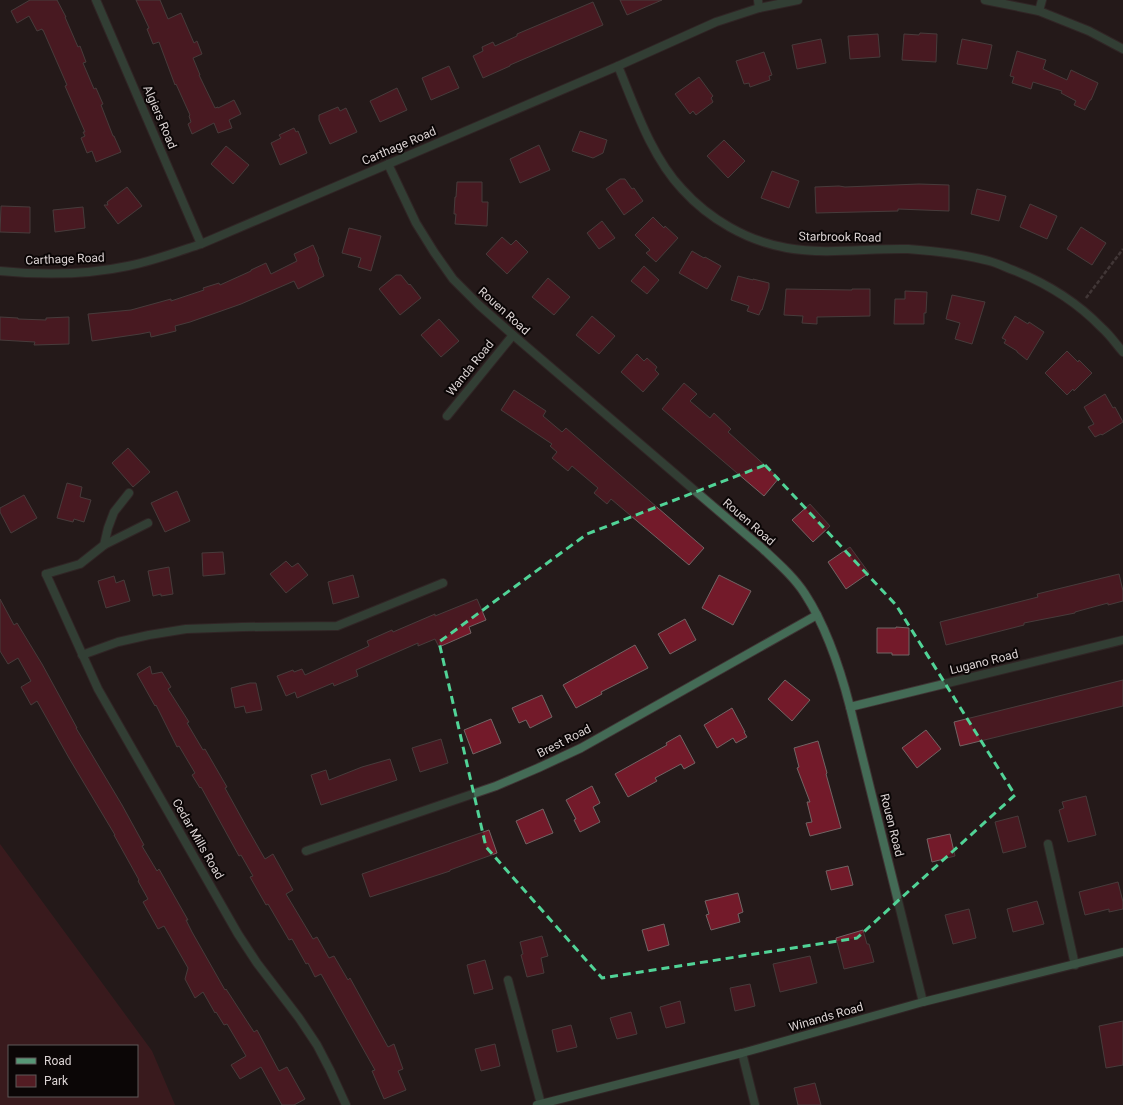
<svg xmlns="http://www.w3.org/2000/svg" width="1123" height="1105" font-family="Roboto,sans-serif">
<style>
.green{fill:#531c23;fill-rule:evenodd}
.building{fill:#731a2a;stroke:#726464}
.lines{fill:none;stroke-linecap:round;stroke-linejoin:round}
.lane-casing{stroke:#3f3434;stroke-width:10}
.street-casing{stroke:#3f3434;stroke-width:10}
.secondary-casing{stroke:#3f3434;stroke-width:10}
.path{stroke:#645a5a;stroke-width:2.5;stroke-dasharray:4 2;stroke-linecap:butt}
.lane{stroke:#446b56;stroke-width:8}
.street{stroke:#446b56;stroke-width:8}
.secondary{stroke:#579776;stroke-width:8}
.marked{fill:none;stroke:#51d397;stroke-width:3;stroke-dasharray:8 5;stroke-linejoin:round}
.labels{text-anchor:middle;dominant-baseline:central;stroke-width:4;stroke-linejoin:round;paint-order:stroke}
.street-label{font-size:12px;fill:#dcd4d4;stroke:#0b0606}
</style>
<rect width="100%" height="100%" fill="#251a1a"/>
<path class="green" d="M0,844L152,1051L175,1105H0ZM9,1046H137V1096H9Z"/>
<g class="building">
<polygon points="30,0 57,0 66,17 65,17 78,47 80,46 86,62 83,63 94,89 96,88 103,104 101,105 113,136 114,136 121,152 96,162 92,151 87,153 81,138 85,136 83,132 85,132 65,86 67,85 43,30 42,30 42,29 37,31 29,16 17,23 11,11"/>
<polygon points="136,0 160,0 168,19 181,13 194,43 197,41 202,54 193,58 200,75 199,75 215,108 218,107 218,108 234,100 241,114 229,120 232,128 218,133 214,123 192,134 188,124 191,122 189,116 190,115 176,84 175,85 159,42 153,44 147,29 149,28"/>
<polygon points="620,0 662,0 627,15"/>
<polygon points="593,2 603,25 510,65 510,66 483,78 473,56 483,51 482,47 493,42 495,46 517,36 517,34"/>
<polygon points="920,33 937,34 936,62 902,60 904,34 919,35"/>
<polygon points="878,34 880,57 850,59 848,36"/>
<polygon points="821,39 826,63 797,69 792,45"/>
<polygon points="962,39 992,45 987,69 957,64"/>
<polygon points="1017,51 1046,60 1043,69 1067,80 1071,70 1098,83 1094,93 1091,100 1090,100 1085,110 1074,105 1076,101 1061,93 1062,91 1033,82 1031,89 1012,83 1014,77 1010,76"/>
<polygon points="764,52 772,75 769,76 770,80 750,87 749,83 744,84 736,61"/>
<polygon points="449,66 459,88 431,100 422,78"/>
<polygon points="699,77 713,96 711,98 713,102 696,115 693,111 690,114 675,94"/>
<polygon points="397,88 407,110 380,122 370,101"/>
<polygon points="338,107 340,111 346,108 357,132 330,144 319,120 319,115"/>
<polygon points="294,128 296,132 298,131 307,153 280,165 271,143 281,138 279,135"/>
<polygon points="580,131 607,140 603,153 593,158 572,151"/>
<polygon points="724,140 745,161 728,178 707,156"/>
<polygon points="539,145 550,170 520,183 510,159"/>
<polygon points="226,146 249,165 233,184 211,164"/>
<polygon points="772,171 799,181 789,208 761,198"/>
<polygon points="620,179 625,179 632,189 634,188 643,201 624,215 606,189"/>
<polygon points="457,182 482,182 482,202 488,202 487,226 455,224 456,214 454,214 455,197 456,197"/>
<polygon points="919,184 949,185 949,211 898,209 898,211 816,213 815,187 839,186 845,187"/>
<polygon points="127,187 142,206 118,224 104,205 108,205 107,202"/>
<polygon points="977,189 1006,196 999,221 971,214"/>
<polygon points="1030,204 1057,216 1047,239 1020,227"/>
<polygon points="1,206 30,207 30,233 0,232"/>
<polygon points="83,207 85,228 55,232 53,210"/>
<polygon points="653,217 664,228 665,226 678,238 656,262 646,253 650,250 635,235"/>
<polygon points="602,221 615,238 599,249 587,233"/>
<polygon points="1081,227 1106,243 1092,265 1067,249"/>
<polygon points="349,228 381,236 371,271 358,267 361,258 342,253"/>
<polygon points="502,237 511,245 516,240 528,252 507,274 486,254"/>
<polygon points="313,245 319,259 318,260 324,276 298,289 294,281 241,304 190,322 175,326 176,331 151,337 150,332 140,334 92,341 88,314 131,310 171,299 171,301 204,290 203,288 219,283 220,285 251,271 251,270 266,263 271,274 297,261 294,254"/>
<polygon points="692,251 704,258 705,257 721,266 707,289 679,273"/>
<polygon points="644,266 659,280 647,294 631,281"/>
<polygon points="396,275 401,275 409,285 410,284 421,298 400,315 379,289"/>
<polygon points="738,276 753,280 753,279 769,283 769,288 762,310 761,310 759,315 747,311 749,306 731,300"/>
<polygon points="548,278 570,297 554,315 532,297"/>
<polygon points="786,289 852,290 852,289 870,289 870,316 817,317 817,324 802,323 803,316 784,315"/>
<polygon points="905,291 927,292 926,313 924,313 924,324 894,324 895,299 905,299"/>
<polygon points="952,295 985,302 972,344 955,339 960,323 946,319"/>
<polygon points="592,316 615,336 599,354 576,335"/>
<polygon points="1015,316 1028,324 1029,322 1044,332 1027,360 1017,352 1017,351 1004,343 1006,340 1002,338"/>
<polygon points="0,317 18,318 18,319 46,320 46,318 69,317 69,344 34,345 35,342 0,340"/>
<polygon points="439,319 459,341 441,357 421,335"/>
<polygon points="1067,351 1078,362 1079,360 1092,373 1074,391 1073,389 1067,395 1045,373"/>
<polygon points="637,354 644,361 647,358 657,367 655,370 659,374 643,392 621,372"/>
<polygon points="684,383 697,394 690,401 710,418 714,413 731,429 728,432 779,478 764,496 662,409"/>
<polygon points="514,390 546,411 543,416 562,432 566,428 704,548 689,565 611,499 607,504 594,493 598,488 572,466 568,471 552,458 557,452 550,446 552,444 501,410"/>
<polygon points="1105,394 1113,408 1115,407 1123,422 1102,435 1101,434 1095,437 1088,427 1094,424 1084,407"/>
<polygon points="128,448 150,472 133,487 112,463"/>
<polygon points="67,483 82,487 80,497 91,500 84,522 74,519 73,522 57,518"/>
<polygon points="177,491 190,521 165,532 151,503"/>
<polygon points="24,495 37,518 11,533 0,512 0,508"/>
<polygon points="810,504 830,526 813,542 792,520"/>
<polygon points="850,547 869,573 846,589 828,562"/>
<polygon points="223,552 225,574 203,576 202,553"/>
<polygon points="286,561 292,567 298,563 308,575 286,593 270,574"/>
<polygon points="169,567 173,594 161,596 161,594 153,596 148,571"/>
<polygon points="1119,574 1123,591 1123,601 1108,605 1108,603 1075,612 1075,613 1024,623 1024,625 946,645 940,622 1038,597 1037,594"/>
<polygon points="353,575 359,597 333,604 328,582"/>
<polygon points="719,575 751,591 733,625 702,608"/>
<polygon points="114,576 116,583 124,580 130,601 106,608 98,581"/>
<polygon points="0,599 14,625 17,623 42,664 77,728 76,728 122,805 144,845 142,846 157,871 159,869 180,906 188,920 186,920 192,932 225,990 226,989 254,1032 257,1030 279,1071 287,1067 305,1099 294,1105 282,1105 261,1067 240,1079 231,1065 246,1056 227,1024 224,1025 216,1012 215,1013 203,992 195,998 185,979 188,968 164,926 158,929 143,902 148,899 138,881 139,880 114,835 115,835 69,758 37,701 31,705 21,687 31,681 18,658 8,664 0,651"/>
<polygon points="477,599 486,620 469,627 471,633 439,647 435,639 418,646 418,643 356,670 358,676 334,686 333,683 297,698 295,692 286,696 277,676 293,670 294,672 302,669 305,675 369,646 367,641 392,630 393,632 435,614 435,616"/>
<polygon points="685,619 696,640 670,654 658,634"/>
<polygon points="896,627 909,628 909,655 892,655 892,653 877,653 877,628 896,628"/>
<polygon points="635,645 648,668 601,692 602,694 576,708 563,685"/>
<polygon points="150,666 152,674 162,672 171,687 168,689 189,722 187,723 203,750 205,749 227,787 225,788 246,826 265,859 273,854 293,890 286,894 313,939 317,937 329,958 334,956 348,980 350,978 388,1047 394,1044 403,1069 398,1071 406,1090 384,1099 372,1071 375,1070 321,974 315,977 308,963 306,964 292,939 289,940 268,904 266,905 250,877 253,876 241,855 239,856 201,787 200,788 192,775 195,773 179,746 177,747 156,705 155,706 137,674"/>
<polygon points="785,680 810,700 792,721 768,699"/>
<polygon points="1123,680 1123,706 960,746 954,722"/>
<polygon points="250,683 256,683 262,710 246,713 244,706 235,708 231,688"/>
<polygon points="542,695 552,717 530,728 526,720 519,723 512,708"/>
<polygon points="732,708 745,732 744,732 747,737 736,743 733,738 717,748 704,725"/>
<polygon points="491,719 501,743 473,754 464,730"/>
<polygon points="926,730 941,749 917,768 902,748"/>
<polygon points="680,735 695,763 684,769 681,764 655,778 657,781 628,797 615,774 667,745 666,743"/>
<polygon points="441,739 448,763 420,772 412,748"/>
<polygon points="818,741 827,773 826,774 841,828 810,836 806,823 812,822 807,802 810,802 797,768 799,767 794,748"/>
<polygon points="390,759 397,780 321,805 311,775 326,770 329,780 362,767"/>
<polygon points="592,786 600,803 593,807 600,822 580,832 574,820 576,819 566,800"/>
<polygon points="1086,796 1096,835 1068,842 1059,810 1064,808 1062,802"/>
<polygon points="543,809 553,833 526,844 516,821"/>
<polygon points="1018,816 1026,847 1003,853 995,822"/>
<polygon points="489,830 497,853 450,870 450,871 370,897 362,874"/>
<polygon points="950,834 955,856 932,862 927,839"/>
<polygon points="848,866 853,885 831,890 826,871"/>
<polygon points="1118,882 1123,902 1123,909 1109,912 1109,909 1085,915 1079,892"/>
<polygon points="738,893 743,912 738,914 740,922 711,930 706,915 709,914 705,901"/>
<polygon points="1037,901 1044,924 1013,932 1007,909"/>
<polygon points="969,909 976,938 953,944 945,915"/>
<polygon points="664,924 669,945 648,951 642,930"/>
<polygon points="863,930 867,944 869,944 874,962 844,969 836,938"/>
<polygon points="542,936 548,956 541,958 544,973 527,977 521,955 523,954 520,942"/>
<polygon points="810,956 817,983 780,992 773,964"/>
<polygon points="485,960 493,989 474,994 467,965"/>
<polygon points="750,984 755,1006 735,1011 730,988"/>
<polygon points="680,1001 685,1023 666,1028 660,1007"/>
<polygon points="631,1012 637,1034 617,1039 610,1018"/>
<polygon points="1123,1021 1123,1065 1106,1068 1099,1026"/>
<polygon points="571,1025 577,1047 557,1052 552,1030"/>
<polygon points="495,1044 500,1066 481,1071 475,1049"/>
<polygon points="815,1083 821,1105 798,1105 794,1088"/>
</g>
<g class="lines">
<g class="lane-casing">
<g id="lane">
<polyline points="104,545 148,523"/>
<polyline points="46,574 80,564 104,545 108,528 114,512 129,493"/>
<polyline points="243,627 337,626 443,583"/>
<polyline points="1048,844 1075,965"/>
<polyline points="508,980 541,1104"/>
</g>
</g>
<g class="street-casing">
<g id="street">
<polyline points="96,0 201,244"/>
<polyline points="758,0 759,8"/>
<polyline points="985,0 1039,11 1089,31 1123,49"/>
<polyline points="1039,11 1042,0"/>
<path d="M618,66C635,107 651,156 682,189C709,219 747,241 787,248C827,255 868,248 908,249C935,251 963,254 989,261C997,263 1005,267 1013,270C1046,283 1077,302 1102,328C1110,335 1116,344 1123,352"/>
<path d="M388,164L416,223L434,252L453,279L479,305L513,335L763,549C778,563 794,577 805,594C827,628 840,668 850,707L923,1002"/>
<path d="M0,271C42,275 86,275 128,266C153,261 177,252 201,244L618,66L716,22L759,8L798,0"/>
<polyline points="447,416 513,335"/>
<polyline points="46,574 98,689 238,934 257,963 299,1018 317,1045 330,1070 346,1105"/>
<polyline points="82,655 118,642 149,635 186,629 243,627"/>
<polyline points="850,707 1123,640"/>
<polyline points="306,851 496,786 538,768 581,748 817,615"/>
<polyline points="742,1053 755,1105"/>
</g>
</g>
<g class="secondary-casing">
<polyline id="secondary" points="537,1105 742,1053 923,1002 1123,952"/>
</g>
<polyline class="path" points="1086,298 1123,249"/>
<use href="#lane" class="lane"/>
<use href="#street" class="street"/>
<use href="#secondary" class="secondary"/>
</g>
<path d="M0 0H1123V1105H0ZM765,465L896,605L1015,795L857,938L602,978L486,847L439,642L587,534Z" fill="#251a1a" fill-opacity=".55" fill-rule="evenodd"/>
<path class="marked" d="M765,465L896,605L1015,795L857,938L602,978L486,847L439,642L587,534Z"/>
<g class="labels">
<g class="street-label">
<text transform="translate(160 117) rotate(67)">Algiers Road</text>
<text transform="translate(399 146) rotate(-23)">Carthage Road</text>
<text transform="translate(840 237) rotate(1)">Starbrook Road</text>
<text transform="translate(65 259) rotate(-2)">Carthage Road</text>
<text transform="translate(504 311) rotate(42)">Rouen Road</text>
<text transform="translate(470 368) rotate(-51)">Wanda Road</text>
<text transform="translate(749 522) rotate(41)">Rouen Road</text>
<text transform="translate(984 662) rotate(-14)">Lugano Road</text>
<text transform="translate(564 741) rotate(-27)">Brest Road</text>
<text transform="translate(892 825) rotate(76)">Rouen Road</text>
<text transform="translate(198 839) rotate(60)">Cedar Mills Road</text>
<text transform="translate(826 1017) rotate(-16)">Winands Road</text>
</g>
</g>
<rect x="8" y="1045" width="130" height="52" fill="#0b0606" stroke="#5f5858"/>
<rect x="16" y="1058" width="20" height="6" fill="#579776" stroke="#5f5858"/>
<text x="44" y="1065" font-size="12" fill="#dcd4d4">Road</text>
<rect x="16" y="1075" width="20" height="12" fill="#531c23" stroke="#5f5858"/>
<text x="44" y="1085" font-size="12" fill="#dcd4d4">Park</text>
</svg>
